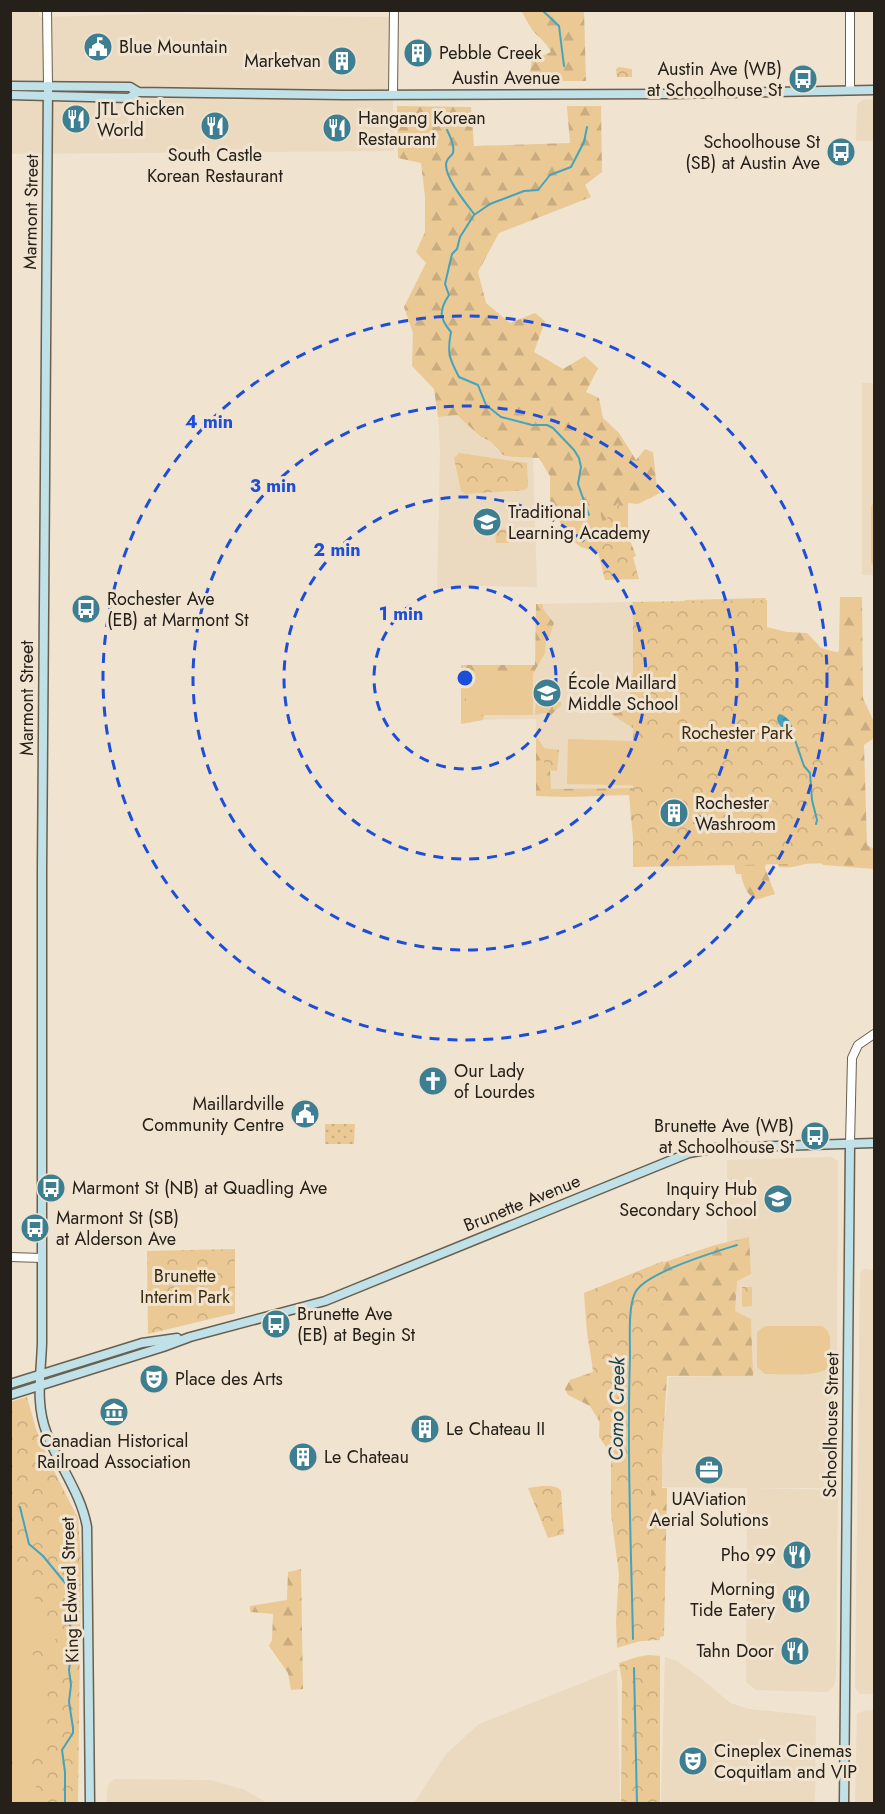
<svg xmlns="http://www.w3.org/2000/svg" width="885" height="1814" font-family="Jost,sans-serif">
<style>
.built{fill:#ebdac0}
.grass{fill:url(#grass-dots)}
.forest{fill:url(#forest-firs)}
.park{fill:url(#park-crowns)}
.garden{fill:#eac994}
.water{fill:url(#water-ripples)}
.lines{fill:none;stroke-linecap:round;stroke-linejoin:round}
.stream{stroke:#45a3bc;stroke-width:2}
.tertiary-casing{stroke:#695f4e;stroke-width:10}
.secondary-casing{stroke:#695f4e;stroke-width:11}
.tertiary{stroke:#fff;stroke-width:8}
.secondary{stroke:#c1e1e9;stroke-width:8}
.ring{fill:none;stroke:#1d4ed8;stroke-width:3;stroke-dasharray:10 8}
.labels{text-anchor:middle;dominant-baseline:central;stroke-width:6;stroke-linejoin:round;paint-order:stroke}
.poi-label{font-size:18px;fill:#252019;stroke:#f0e3d0;text-anchor:start}
.street-label{font-size:18px;fill:#252019;stroke:#f0e3d0}
.park-label{font-size:18px;fill:#3a290c;stroke:#f0e3d0}
.water-label{font-size:20px;font-style:italic;fill:#17414d;stroke:#f0e3d0}
.centre{fill:#1d4ed8;stroke:#f0e3d0;stroke-width:3}
.ring-label{font-size:18px;text-anchor:middle;font-weight:bold;fill:#1d4ed8;stroke:#f0e3d0;stroke-width:6;stroke-linejoin:round;paint-order:stroke}
</style>
<defs>
<pattern id="grass-dots" width="8" height="8" patternUnits="userSpaceOnUse" patternTransform="scale(1.5)"><rect width="8" height="8" fill="#eac994"/><path d="M2 2h.1M6 6h.1" fill="none" stroke="#c9ac7f" stroke-width="1.8" stroke-linecap="round"/></pattern>
<pattern id="forest-firs" width="22" height="20" patternUnits="userSpaceOnUse" patternTransform="scale(1.5)"><rect width="22" height="20" fill="#eac994"/><path d="M5 1l3.5 6h-7zM16 11l3.5 6h-7z" fill="#c9ac7f"/></pattern>
<pattern id="park-crowns" width="20" height="18" patternUnits="userSpaceOnUse" patternTransform="scale(1.5)"><rect width="20" height="18" fill="#eac994"/><path d="M2 6a3 3 0 1 1 6 0M12 15a3 3 0 1 1 6 0" fill="none" stroke="#c9ac7f"/></pattern>
<pattern id="water-ripples" width="26" height="14" patternUnits="userSpaceOnUse" patternTransform="scale(1.5)"><rect width="26" height="14" fill="#45a3bc"/><path d="M2 4q2-2 4 0t4 0M15 11q2-2 4 0t4 0" fill="none" stroke="#398498"/></pattern>
</defs>
<rect width="100%" height="100%" fill="#f0e3d0"/>
<g class="built">
<polygon points="11,11 39,11 39,17 156,14 391,17 394,151 11,154"/>
<polygon points="874,99 874,141 856,141 857,105 862,100"/>
<rect x="862" y="383" width="12" height="192"/>
<polygon points="457,415 481,437 490,441 498,451 512,457 533,458 537,587 482,586 437,589 440,451 438,417"/>
<polygon points="633,602 633,794 536,796 536,719 461,720 536,665 536,604"/>
<polygon points="831,1157 838,1161 837,1374 835,1425 836,1488 748,1488 838,1490 836,1678 834,1686 827,1692 756,1690 746,1682 747,1488 661,1487 664,1427 669,1377 727,1376 727,1160"/>
<polygon points="864,1269 874,1270 874,1694 860,1694 855,1687 860,1273"/>
<polygon points="665,1657 677,1661 702,1679 730,1703 749,1709 816,1716 815,1803 661,1803"/>
<polygon points="617,1669 620,1803 414,1803 446,1754 479,1724"/>
<polygon points="866,1710 874,1710 874,1803 855,1803 857,1714"/>
<polygon points="114,1779 211,1780 245,1790 267,1803 106,1803 108,1785"/>
</g>
<polygon class="grass" points="325,1124 355,1124 354,1144 325,1144"/>
<g class="forest">
<path d="M521,11H584L586,81H532L530,72L532,60L551,52C545,40 538,38 531,28C527,22 525,16 521,11Z"/>
<polygon points="397,106 471,107 474,146 570,143 567,106 601,106 602,172 585,185 591,197 499,233 478,272 486,303 510,323 535,313 545,321 534,352 563,369 585,356 598,368 586,392 599,398 603,418 619,433 636,460 645,449 653,452 657,488 660,493 638,504 628,503 628,535 636,556 621,562 602,554 581,547 566,536 550,500 550,476 539,458 512,457 503,455 490,441 481,437 457,415 438,417 434,389 412,366 413,333 404,307 426,263 416,252 425,232 425,197 421,163 398,158"/>
<path d="M840,597H862L863,698L874,722V738L864,745L867,845L874,849V869L823,865L820,861C806,863 793,869 779,867L777,862L766,863L765,868L775,894L756,900C747,895 743,885 741,874H736L682,604L685,600L765,598L767,601V627L787,632L807,633L822,649L834,654L839,651Z"/>
<polygon points="536,604 543,604 543,609 554,623 549,638 546,639 545,653 533,674 466,674 466,715 484,715 483,720 461,724 461,665 535,665"/>
<polygon points="634,670 636,730 611,714 615,711 629,710 630,683"/>
<polygon points="536,701 559,702 561,702 561,705 550,716 545,713 535,715"/>
<polygon points="536,735 544,748 544,770 550,770 551,789 647,788 635,860 629,795 567,797 536,796"/>
<polygon points="749,1237 751,1274 737,1281 735,1311 751,1319 753,1376 667,1376 660,1488 667,1488 664,1636 622,1645 617,1478 601,1424 590,1406 568,1395 565,1389 570,1380 593,1372 586,1297 644,1269 715,1245"/>
<polygon points="301,1569 303,1689 291,1690 288,1673 269,1646 272,1640 273,1614 250,1612 250,1606 287,1600 288,1572"/>
</g>
<g class="park">
<polygon points="619,67 632,69 632,77 617,77 616,69"/>
<polygon points="459,453 527,463 528,487 525,490 465,494 461,491 454,458"/>
<polygon points="618,502 639,579 605,580 594,536 590,513 600,511 603,524"/>
<polygon points="508,529 509,543 496,543 495,530"/>
<polygon points="767,600 767,633 839,653 840,863 633,867 633,602"/>
<polygon points="544,748 559,750 557,771 544,770"/>
<polygon points="235,1249 235,1313 148,1334 147,1251"/>
<polygon points="663,1261 662,1490 651,1490 651,1508 658,1565 660,1640 640,1641 617,1648 616,1621 619,1575 611,1513 611,1454 599,1437 600,1412 587,1333 584,1293"/>
<polygon points="742,1287 752,1287 752,1306 742,1307"/>
<polygon points="27,1397 36,1429 50,1463 78,1518 81,1562 78,1803 11,1804 10,1402"/>
<path d="M542,1486C549,1486 557,1485 561,1491L564,1534L548,1538L528,1488Z"/>
<polygon points="649,1655 660,1656 660,1803 621,1803 622,1681 619,1663 637,1657"/>
</g>
<g class="garden">
<polygon points="874,503 874,566 871,563 871,506"/>
<polygon points="656,629 672,629 667,633 639,639 638,630 647,630 647,632 650,632 650,630"/>
<rect x="466" y="674" width="67" height="41"/>
<polygon points="568,739 663,742 661,786 567,784"/>
<path d="M765,1326H821C830,1330 830,1336 830,1345C830,1351 832,1359 830,1365C826,1378 778,1374 765,1374L757,1367V1332Z"/>
<path d="M12,1571L20,1572L57,1638L41,1649L31,1652C48,1672 54,1703 38,1726L47,1742L11,1762Z"/>
<polygon points="26,1761 30,1764 40,1803 11,1803 11,1765"/>
</g>
<path class="water" d="M779,714C785,715 791,721 792,727L790,730C784,730 777,725 777,718Z"/>
<g class="lines">
<g class="stream">
<polyline points="542,10 559,26 564,66"/>
<path d="M587,127L584,142L571,167L550,175L538,190L524,191L490,204L474,215L460,237L457,249L452,254L445,284L449,295C439,310 439,318 451,332C447,353 449,358 459,377L478,385L486,405L501,417L532,425H547L553,428L574,450L579,458L581,467L578,484L589,515"/>
<path d="M447,130C450,136 455,145 453,153C451,157 446,158 446,165C446,179 465,202 474,214"/>
<polyline points="789,730 794,737 804,766 810,773 812,800 817,820 816,824"/>
<polyline points="20,1507 29,1544 43,1556 71,1590 70,1629 72,1647 69,1670 71,1685 69,1702 73,1728 73,1733 62,1750 65,1772 65,1804"/>
<path d="M633,1639C631,1545 627,1451 630,1356C630,1340 628,1307 635,1293C644,1273 715,1252 737,1245"/>
<polyline points="634,1668 637,1804"/>
</g>
<g class="tertiary-casing">
<g id="tertiary">
<polyline points="47,10 48,86"/>
<polyline points="850,90 850,10"/>
<polyline points="393,94 394,10"/>
<polyline points="850,1144 852,1058 858,1045 874,1034"/>
<polyline points="10,1257 42,1258"/>
</g>
</g>
<g class="secondary-casing">
<g id="secondary">
<polyline points="10,86 130,87 138,92 344,95 670,94 874,90"/>
<path d="M48,86L42,870V1343C41,1374 35,1404 47,1434C59,1466 81,1493 87,1527L90,1804"/>
<polyline points="10,95 129,98 138,92"/>
<polyline points="10,1384 142,1343 177,1338"/>
<polyline points="10,1395 163,1347 190,1337 325,1301 689,1153 716,1148 874,1143"/>
<polyline points="844,1804 850,1144"/>
</g>
</g>
<use href="#tertiary" class="tertiary"/>
<use href="#secondary" class="secondary"/>
</g>
<g class="ring">
<circle cx="465" cy="678" r="91"/>
<circle cx="465" cy="678" r="181"/>
<circle cx="465" cy="678" r="272"/>
<circle cx="465" cy="678" r="362"/>
</g>
<defs>
<g id="civic-disc" transform="scale(1.5)"><circle r="9.5" fill="#3d7e90" stroke="#f0e3d0"/><path d="M-.6-6.5H3V-4.5H.6V-3L4-1V1h2V6H-6V1h2V-1L-.6-3ZM-1.2 2.5V6h2.4V2.5Z" fill="#fff"/></g>
<g id="building-disc" transform="scale(1.5)"><circle r="9.5" fill="#3d7e90" stroke="#f0e3d0"/><path d="M-4-6H4V6H1V3H-1V6H-4ZM-2.5-4.3h1.7v1.8h-1.7ZM.8-4.3h1.7v1.8H.8ZM-2.5-1h1.7V.8h-1.7ZM.8-1h1.7V.8H.8Z" fill="#fff"/></g>
<g id="bus-disc" transform="scale(1.5)"><circle r="9.5" fill="#3d7e90" stroke="#f0e3d0"/><path d="M-5-6H5V4H4V6H2V4H-2V6H-4V4H-5ZM-3.5-4V0h7V-4ZM-3.5 1.2v1.5H-2V1.2ZM2 1.2v1.5H3.5V1.2Z" fill="#fff"/></g>
<g id="restaurant-disc" transform="scale(1.5)"><circle r="9.5" fill="#3d7e90" stroke="#f0e3d0"/><path d="M-5-6h1v4h1v-4h1v4h1v-4h1v5L-1.5 .5V6h-2V.5L-5-1ZM5-6V6H3V1.5H1.5Q1.5-4 5-6Z" fill="#fff"/></g>
<g id="school-disc" transform="scale(1.5)"><circle r="9.5" fill="#3d7e90" stroke="#f0e3d0"/><path d="M0-5L7-2L0 1L-7-2ZM-4 1L0 2.5L4 1V4Q0 6-4 4Z" fill="#fff"/></g>
<g id="church-disc" transform="scale(1.5)"><circle r="9.5" fill="#3d7e90" stroke="#f0e3d0"/><path d="M-1.2-6h2.4v3.5h3.3v2.4h-3.3V6h-2.4V-.1h-3.3v-2.4h3.3Z" fill="#fff"/></g>
<g id="theatre-disc" transform="scale(1.5)"><circle r="9.5" fill="#3d7e90" stroke="#f0e3d0"/><path d="M-5-5.5Q0-4 5-5.5V0Q5 5 0 6Q-5 5-5 0ZM-3.3-2.5H-1v1.5H-3.3ZM1-2.5H3.3v1.5H1ZM-2.8 1Q0 5.5 2.8 1Z" fill="#fff"/></g>
<g id="museum-disc" transform="scale(1.5)"><circle r="9.5" fill="#3d7e90" stroke="#f0e3d0"/><path d="M0-6L6-3V-2H-6V-3ZM-5-1h2V3h-2ZM-1-1h2V3h-2ZM3-1h2V3H3ZM-6 4H6V6H-6Z" fill="#fff"/></g>
<g id="office-disc" transform="scale(1.5)"><circle r="9.5" fill="#3d7e90" stroke="#f0e3d0"/><path d="M-6-3h4V-5.5h4V-3h4V5H-6ZM-1-4.5V-3h2v-1.5ZM-6 0V1H6V0Z" fill="#fff"/></g>
</defs>
<g fill-rule="evenodd">
<use href="#civic-disc" x="98" y="47"/>
<use href="#building-disc" x="418" y="53"/>
<use href="#building-disc" x="342" y="61"/>
<use href="#bus-disc" x="803" y="79"/>
<use href="#restaurant-disc" x="76" y="119"/>
<use href="#restaurant-disc" x="215" y="126"/>
<use href="#restaurant-disc" x="337" y="128"/>
<use href="#bus-disc" x="841" y="152"/>
<use href="#school-disc" x="487" y="522"/>
<use href="#bus-disc" x="86" y="609"/>
<use href="#school-disc" x="547" y="693"/>
<use href="#building-disc" x="674" y="813"/>
<use href="#church-disc" x="433" y="1081"/>
<use href="#civic-disc" x="305" y="1114"/>
<use href="#bus-disc" x="815" y="1136"/>
<use href="#bus-disc" x="51" y="1188"/>
<use href="#school-disc" x="778" y="1199"/>
<use href="#bus-disc" x="35" y="1228"/>
<use href="#bus-disc" x="276" y="1324"/>
<use href="#theatre-disc" x="154" y="1379"/>
<use href="#museum-disc" x="114" y="1412"/>
<use href="#building-disc" x="425" y="1429"/>
<use href="#building-disc" x="303" y="1457"/>
<use href="#office-disc" x="709" y="1470"/>
<use href="#restaurant-disc" x="797" y="1555"/>
<use href="#restaurant-disc" x="796" y="1599"/>
<use href="#restaurant-disc" x="795" y="1651"/>
<use href="#theatre-disc" x="693" y="1761"/>
</g>
<g class="labels">
<g class="poi-label">
<text x="119" y="47">Blue Mountain</text>
<text x="439" y="53">Pebble Creek</text>
<text x="321" y="61" text-anchor="end">Marketvan</text>
<text x="782" y="69" text-anchor="end">Austin Ave (WB)<tspan x="782" dy="21">at Schoolhouse St</tspan></text>
<text x="97" y="109">JTL Chicken<tspan x="97" dy="21">World</tspan></text>
<text x="358" y="118">Hangang Korean<tspan x="358" dy="21">Restaurant</tspan></text>
<text x="820" y="142" text-anchor="end">Schoolhouse St<tspan x="820" dy="21">(SB) at Austin Ave</tspan></text>
<text x="215" y="155" text-anchor="middle">South Castle<tspan x="215" dy="21">Korean Restaurant</tspan></text>
<text x="508" y="512">Traditional<tspan x="508" dy="21">Learning Academy</tspan></text>
<text x="107" y="599">Rochester Ave<tspan x="107" dy="21">(EB) at Marmont St</tspan></text>
<text x="568" y="683">École Maillard<tspan x="568" dy="21">Middle School</tspan></text>
<text x="695" y="803">Rochester<tspan x="695" dy="21">Washroom</tspan></text>
<text x="454" y="1071">Our Lady<tspan x="454" dy="21">of Lourdes</tspan></text>
<text x="284" y="1104" text-anchor="end">Maillardville<tspan x="284" dy="21">Community Centre</tspan></text>
<text x="794" y="1126" text-anchor="end">Brunette Ave (WB)<tspan x="794" dy="21">at Schoolhouse St</tspan></text>
<text x="72" y="1188">Marmont St (NB) at Quadling Ave</text>
<text x="757" y="1189" text-anchor="end">Inquiry Hub<tspan x="757" dy="21">Secondary School</tspan></text>
<text x="56" y="1218">Marmont St (SB)<tspan x="56" dy="21">at Alderson Ave</tspan></text>
<text x="297" y="1314">Brunette Ave<tspan x="297" dy="21">(EB) at Begin St</tspan></text>
<text x="175" y="1379">Place des Arts</text>
<text x="446" y="1429">Le Chateau II</text>
<text x="114" y="1441" text-anchor="middle">Canadian Historical<tspan x="114" dy="21">Railroad Association</tspan></text>
<text x="324" y="1457">Le Chateau</text>
<text x="709" y="1499" text-anchor="middle">UAViation<tspan x="709" dy="21">Aerial Solutions</tspan></text>
<text x="776" y="1555" text-anchor="end">Pho 99</text>
<text x="775" y="1589" text-anchor="end">Morning<tspan x="775" dy="21">Tide Eatery</tspan></text>
<text x="774" y="1651" text-anchor="end">Tahn Door</text>
<text x="714" y="1751">Cineplex Cinemas<tspan x="714" dy="21">Coquitlam and VIP</tspan></text>
</g>
<g class="street-label">
<text x="506" y="78">Austin Avenue</text>
<text transform="translate(31 212) rotate(-89)">Marmont Street</text>
<text transform="translate(27 698) rotate(-90)">Marmont Street</text>
<text transform="translate(522 1203) rotate(-22)">Brunette Avenue</text>
<text transform="translate(831 1425) rotate(-89)">Schoolhouse Street</text>
<text transform="translate(70 1590) rotate(-92)">King Edward Street</text>
</g>
<g class="park-label">
<text x="737" y="733">Rochester Park</text>
<text x="185" y="1276">Brunette<tspan x="185" dy="21">Interim Park</tspan></text>
</g>
<g class="water-label">
<text transform="translate(617 1409) rotate(-89)">Como Creek</text>
</g>
</g>
<circle cx="465" cy="678" r="9" class="centre"/>
<g class="ring-label">
<text x="209" y="428">4 min</text>
<text x="273" y="492">3 min</text>
<text x="337" y="556">2 min</text>
<text x="401" y="620">1 min</text>
</g>
<rect width="885" height="1814" fill="none" stroke="#252019" stroke-width="24"/>
</svg>
